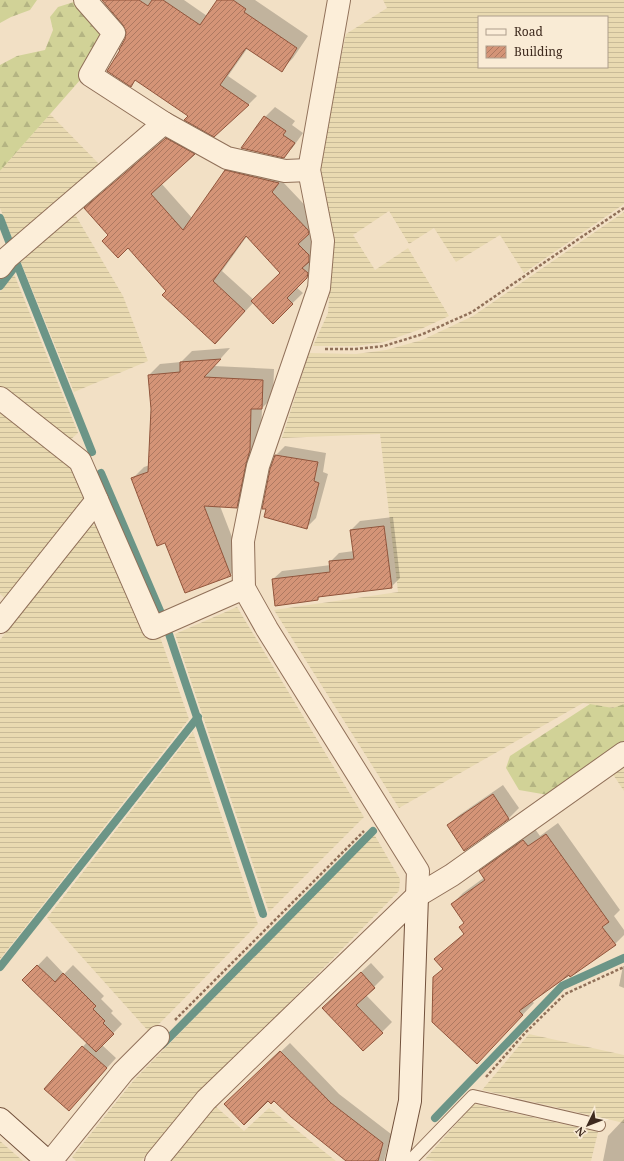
<svg xmlns="http://www.w3.org/2000/svg" width="624" height="1161" font-family="'Noto Serif',serif">
<style>
.farmland{fill:url(#farmland-rules);fill-rule:evenodd}
.forest{fill:url(#forest-firs)}
.shadow{fill:#0003;fill-rule:evenodd}
.lines{fill:none;stroke-linecap:round;stroke-linejoin:round}
.stream{stroke:#6c9587;stroke-width:8}
.building{fill:url(#building-hatch);stroke:#91553c}
.lane-casing{stroke:#907059;stroke-width:14}
.street-casing{stroke:#907059;stroke-width:24}
.secondary-casing{stroke:#72513c;stroke-width:24}
.path{stroke:#907059;stroke-width:2.5;stroke-dasharray:3 2;stroke-linecap:butt}
.lane{stroke:#fceed9;stroke-width:12}
.street{stroke:#fceed9;stroke-width:22}
.secondary{stroke:#fceed9;stroke-width:22}
</style>
<defs>
<pattern id="farmland-rules" width="6" height="5" patternUnits="userSpaceOnUse"><rect width="6" height="5" fill="#e9dab1"/><path d="M0 2.5h6" fill="none" stroke="#c9bb98"/></pattern>
<pattern id="forest-firs" width="22" height="20" patternUnits="userSpaceOnUse"><rect width="22" height="20" fill="#d1d297"/><path d="M5 1l3.5 6h-7zM16 11l3.5 6h-7z" fill="#b4b482"/></pattern>
<pattern id="building-hatch" width="6" height="6" patternUnits="userSpaceOnUse"><rect width="6" height="6" fill="#d49477"/><path d="M-1 1l2-2M0 6l6-6M5 7l2-2" fill="none" stroke="#ad7961"/></pattern>
</defs>
<rect width="100%" height="100%" fill="#f2e0c5"/>
<g class="farmland">
<path d="M383,0H624V204L524,273L500,235L456,262L434,228L409,244L389,211L353,235L375,270L408,248L449,316L421,329L384,342L356,346H313L328,313L332,255L318,167L346,34L387,8ZM479,17H607V67H479Z"/>
<polygon points="50,114 104,169 15,245 0,208 0,171"/>
<polygon points="73,211 123,296 148,361 74,392 20,260"/>
<polygon points="624,212 624,704 613,708 583,703 399,808 274,610 398,592 380,434 282,438 309,353 356,354 386,350 422,340 473,316"/>
<polygon points="14,274 78,433 69,441 0,388 0,292"/>
<polygon points="0,405 71,463 88,500 8,601 0,594"/>
<polygon points="90,524 103,527 159,634 189,719 0,959 0,640"/>
<polygon points="237,607 364,817 269,912 175,634"/>
<polygon points="193,732 258,924 150,1033 47,918"/>
<polygon points="624,764 624,791 612,773"/>
<polygon points="374,834 400,879 399,891 201,1093 141,1161 76,1161 72,1157 134,1080"/>
<polygon points="529,1034 624,1055 624,1123 482,1090"/>
<polygon points="474,1104 598,1132 591,1161 435,1161 425,1159"/>
<polygon points="215,1106 244,1131 269,1108 336,1161 167,1161"/>
<polygon points="0,1141 23,1161 0,1161"/>
</g>
<g class="forest">
<polygon points="0,0 37,0 30,10 11,17 0,23"/>
<polygon points="77,1 106,36 81,79 0,171 0,65 17,56 45,50 53,30 50,17 58,7"/>
<polygon points="590,704 613,708 624,704 624,742 548,795 519,790 506,768 510,756"/>
</g>
<g class="shadow">
<polygon points="108,0 184,0 246,43 218,0 255,0 308,36 293,58 281,70 249,46 228,76 257,96 248,105 189,115 136,80 131,85 126,40 127,32"/>
<polygon points="275,107 295,121 292,125 303,133 293,147 283,157 243,148 265,117"/>
<path d="M177,128L204,144L161,183L192,218L226,171L237,161L282,181L318,219L319,222L308,233L319,244L317,266L296,287L303,293L273,322L254,302L225,333L167,291L128,247L109,235L85,208L96,198ZM247,236L281,273L254,300L222,271Z"/>
<polygon points="230,348 214,366 274,369 273,397 262,408 261,438 248,495 236,507 220,506 242,563 230,575 165,542 133,478 144,467 150,465 152,409 149,375 160,364 181,362 192,351"/>
<polygon points="285,446 326,453 323,472 328,474 316,518 307,527 276,455"/>
<polygon points="393,517 400,578 391,587 321,596 318,599 273,579 282,571 331,565 330,562 339,553 354,551 351,530 360,521"/>
<polygon points="503,785 519,808 509,818 465,849 448,825 458,816"/>
<polygon points="558,823 620,910 614,916 624,930 624,935 615,944 532,1001 534,1003 488,1051 434,978 444,968 436,959 465,933 465,922 452,904 463,893 485,877 480,871 492,860 535,829 540,836"/>
<polygon points="47,956 64,974 73,965 104,996 101,999 113,1011 111,1013 122,1024 102,1045 116,1058 78,1100 46,1089 87,1042 24,980"/>
<polygon points="371,963 384,977 366,995 392,1022 382,1032 333,998"/>
<polygon points="623,966 624,966 624,988 619,986"/>
<polygon points="290,1043 339,1094 391,1134 384,1161 347,1161 274,1099 234,1096"/>
<polygon points="624,1119 624,1161 603,1161 608,1136"/>
</g>
<g class="lines">
<g class="stream">
<polyline points="0,218 10,244"/>
<polyline points="0,286 17,264 92,452"/>
<polyline points="101,473 161,613"/>
<polyline points="169,634 263,914"/>
<polyline points="0,967 198,717"/>
<polyline points="162,1045 373,831"/>
<polyline points="435,1118 562,986 624,958"/>
</g>
</g>
<g class="building">
<polygon points="102,0 139,0 148,6 152,0 163,0 200,25 217,0 233,0 246,9 244,12 297,48 282,72 246,48 220,85 249,105 214,137 184,120 188,116 135,80 131,87 107,71 120,50 119,50 125,39 126,32 123,25"/>
<polygon points="264,116 286,131 283,135 295,143 284,158 241,148"/>
<polygon points="166,138 195,154 151,194 183,230 225,170 279,183 272,192 308,230 309,234 298,244 309,255 309,262 302,268 308,273 307,278 287,298 293,304 273,324 251,301 280,273 246,236 213,281 245,311 215,344 162,295 166,291 128,248 118,258 102,241 108,235 84,208"/>
<polygon points="221,359 204,377 263,380 262,409 251,409 250,450 246,464 237,508 204,506 231,576 185,593 165,543 157,546 131,478 148,472 151,409 148,375 180,372 180,362"/>
<polygon points="275,455 318,462 314,481 319,483 307,529 264,517 266,509 262,509 270,469"/>
<polygon points="384,526 392,588 318,597 318,600 275,606 272,579 330,572 329,561 354,559 350,530"/>
<polygon points="493,794 509,819 464,851 447,825"/>
<polygon points="546,834 609,922 602,927 616,945 570,977 569,975 519,1011 523,1015 477,1064 432,1022 433,977 443,969 434,959 464,934 459,927 464,923 451,904 485,880 479,871 523,840 528,846"/>
<polygon points="37,965 55,982 63,973 96,1006 93,1009 105,1021 103,1023 114,1034 96,1052 22,980"/>
<polygon points="361,972 375,988 356,1005 383,1033 363,1051 322,1008"/>
<polygon points="82,1046 107,1068 69,1111 44,1089"/>
<polygon points="280,1051 331,1103 383,1143 378,1161 346,1161 291,1117 274,1101 271,1104 268,1101 244,1125 224,1104"/>
</g>
<g class="lines">
<g class="lane-casing">
<polyline id="lane" points="410,1161 473,1096 599,1125"/>
</g>
<g class="street-casing">
<g id="street">
<polyline points="339,0 309,170 323,241 319,288 258,466 243,541 244,588 267,629 418,871 417,896"/>
<polyline points="164,123 227,158 285,171 309,170"/>
<polyline points="0,267 7,258 164,123 90,75 114,33 85,0"/>
<polyline points="0,398 80,461 153,628 244,588"/>
<polyline points="0,622 97,500"/>
<polyline points="51,1161 123,1072 158,1037"/>
<polyline points="156,1161 206,1100 417,896 452,875 624,753"/>
</g>
</g>
<g class="secondary-casing">
<g id="secondary">
<polyline points="0,1119 47,1161"/>
<polyline points="397,1161 410,1101 417,896"/>
</g>
</g>
<g class="path">
<polyline points="325,349 355,349 384,346 423,334 472,312 624,208"/>
<polyline points="175,1020 364,831"/>
<polyline points="486,1077 525,1033 565,994 624,967"/>
</g>
<use href="#lane" class="lane"/>
<use href="#street" class="street"/>
<use href="#secondary" class="secondary"/>
</g>
<rect x="478" y="16" width="130" height="52" fill="#f9ebd5" stroke="#ae9e8c"/>
<rect x="486" y="29" width="20" height="6" fill="#fceed9" stroke="#ae9e8c"/>
<text x="514" y="36" font-size="12" fill="#3e2a1e">Road</text>
<rect x="486" y="46" width="20" height="12" fill="url(#building-hatch)" stroke="#ae9e8c"/>
<text x="514" y="56" font-size="12" fill="#3e2a1e">Building</text>
<g transform="translate(588 1125) rotate(227)" stroke="#f9ebd5" stroke-width="3" paint-order="stroke">
<path d="M0-3L7 15L0 10L-7 15Z" fill="#3e2a1e"/>
<text y="-6" font-size="11" font-weight="bold" text-anchor="middle" fill="#3e2a1e">N</text>
</g>
</svg>
